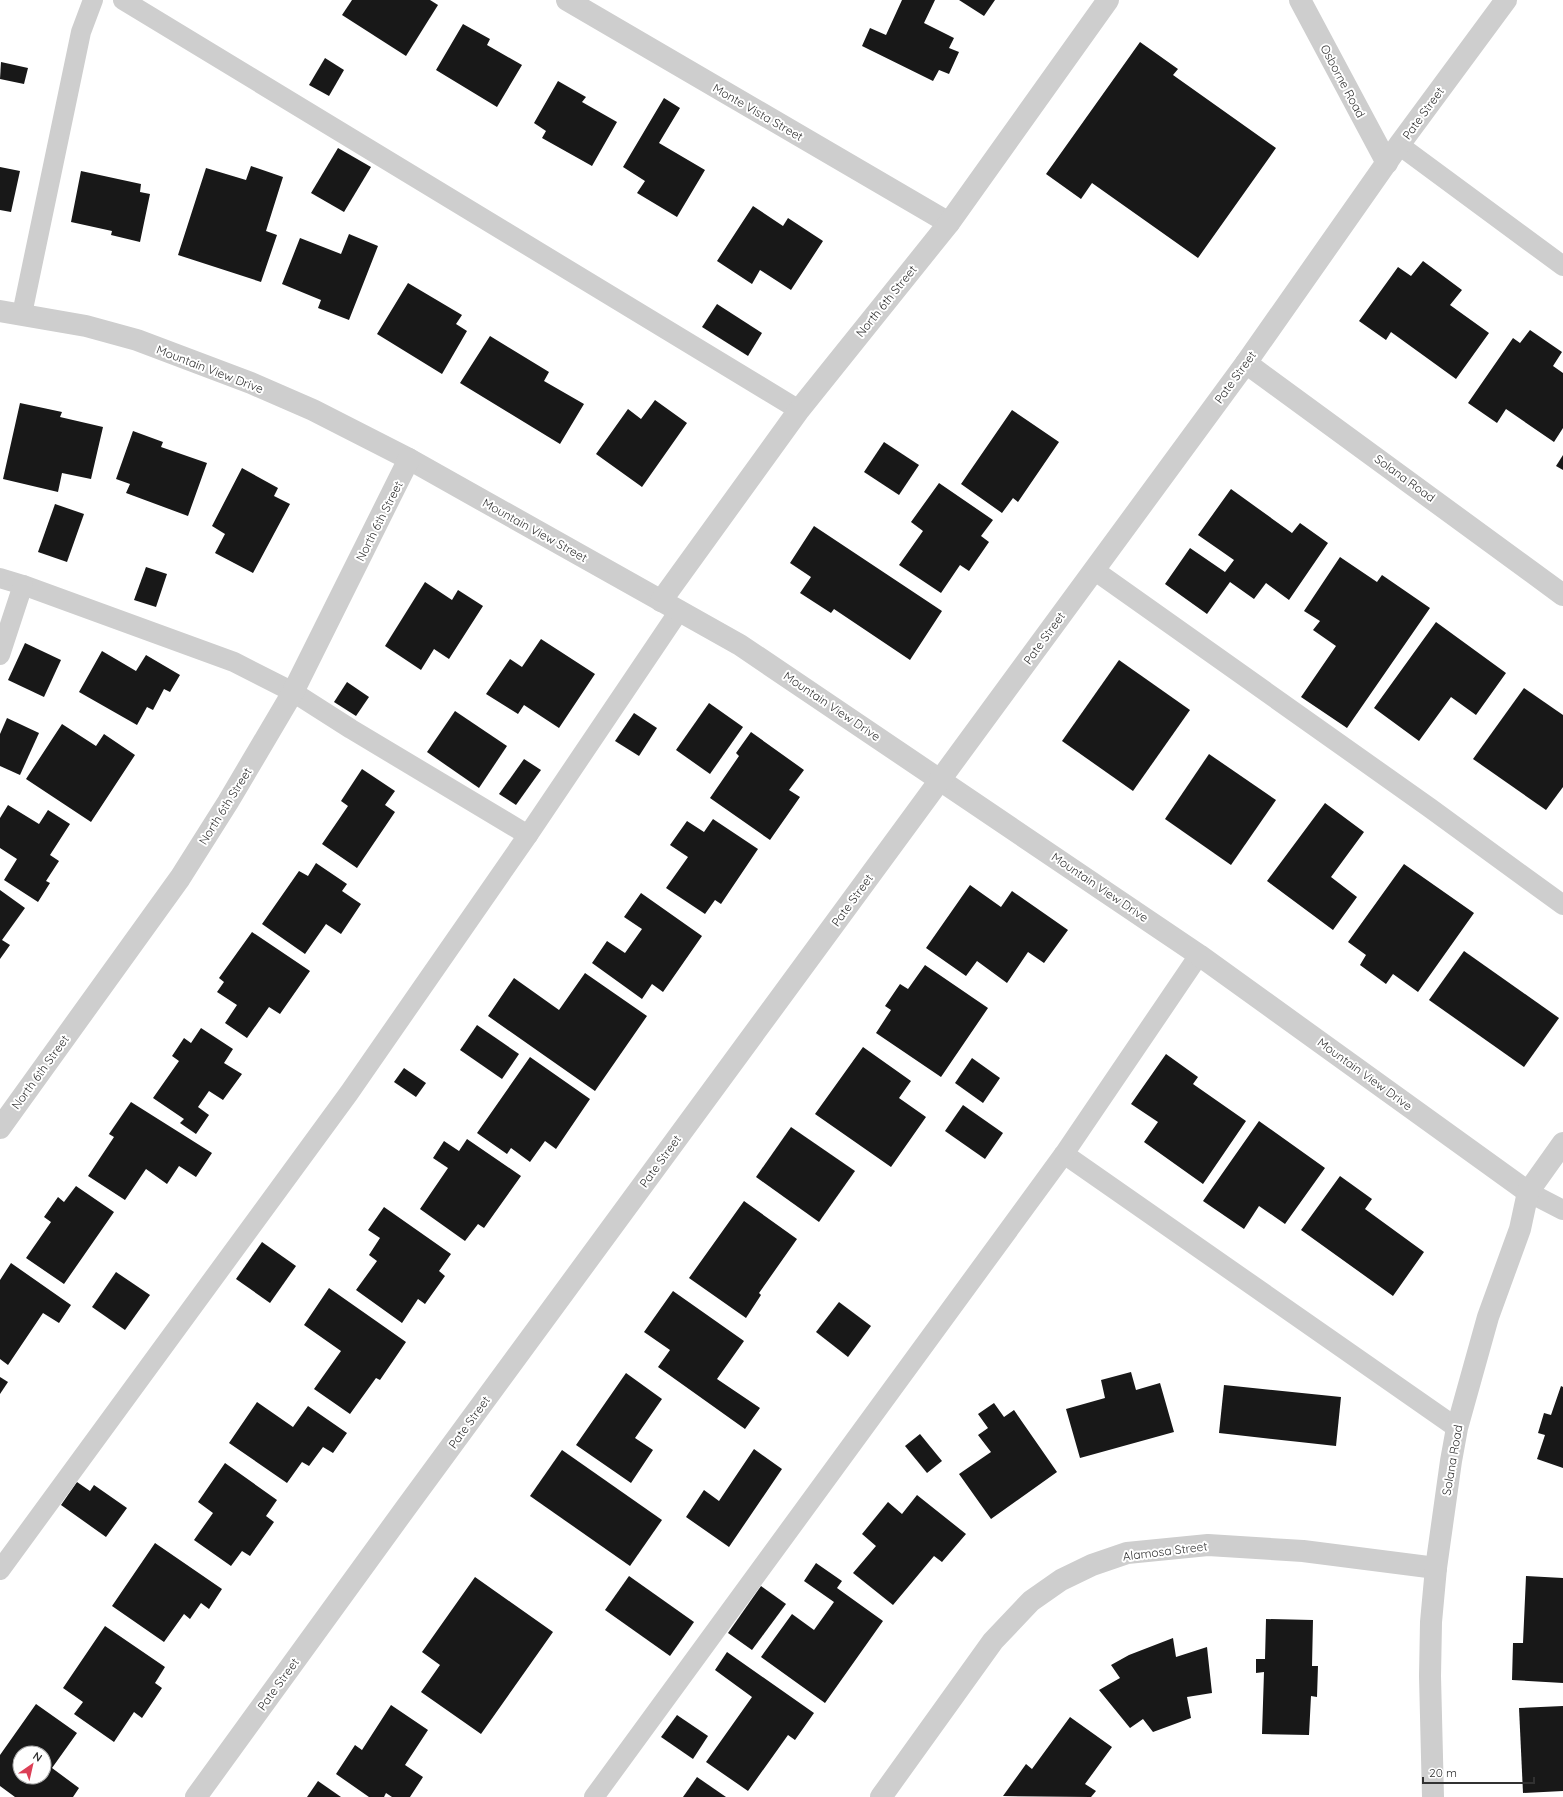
<svg xmlns="http://www.w3.org/2000/svg" width="1563" height="1797" font-family="Quicksand,sans-serif">
<style>
.building{fill:#181818;fill-rule:evenodd}
.lines{fill:none;stroke-linecap:round;stroke-linejoin:round}
.service{stroke:#cecece;stroke-width:20}
.minor{stroke:#cecece;stroke-width:22}
.tertiary{stroke:#cecece;stroke-width:22}
.labels{text-anchor:middle;dominant-baseline:central;stroke-width:4;stroke-linejoin:round;paint-order:stroke}
.street-label{font-size:12px;fill:#313131;stroke:#fff}
</style>
<rect width="100%" height="100%" fill="#fff"/>
<g class="building">
<polygon points="352,0 430,0 438,5 406,56 342,15"/>
<polygon points="902,0 935,0 924,23 954,38 949,48 959,52 949,74 939,70 933,81 862,46 870,28 886,35"/>
<polygon points="959,0 995,0 984,16"/>
<polygon points="463,24 490,39 487,45 522,65 497,107 436,70"/>
<polygon points="1140,42 1178,69 1173,75 1276,148 1198,258 1092,183 1081,199 1046,174"/>
<polygon points="325,58 344,70 329,96 309,85"/>
<polygon points="1,62 28,68 24,84 0,79"/>
<polygon points="558,81 586,97 582,102 617,122 592,166 542,138 546,131 534,123"/>
<polygon points="664,98 680,108 659,143 705,170 677,217 637,193 645,181 623,167"/>
<polygon points="338,148 371,167 344,212 311,193"/>
<polygon points="251,166 283,177 266,231 277,235 261,282 178,255 206,168 246,180"/>
<polygon points="0,167 20,171 11,212 0,210"/>
<polygon points="81,171 141,184 140,192 150,194 140,242 111,235 112,231 71,222"/>
<polygon points="753,206 783,226 788,218 823,241 791,290 760,270 752,284 717,261"/>
<polygon points="349,234 378,246 349,320 318,308 321,300 282,284 300,238 341,254"/>
<polygon points="1423,261 1462,290 1450,305 1489,333 1456,379 1391,332 1386,340 1359,321 1398,267 1411,276"/>
<polygon points="408,283 462,315 456,324 467,331 442,374 377,334"/>
<polygon points="717,304 762,333 748,356 702,327"/>
<polygon points="1530,330 1562,352 1553,366 1563,373 1563,428 1554,442 1506,409 1497,423 1468,403 1513,338 1520,343"/>
<polygon points="490,336 549,372 544,381 584,404 560,444 460,383"/>
<polygon points="655,400 687,423 642,487 596,454 628,409 641,419"/>
<polygon points="20,403 62,412 60,417 103,427 91,479 62,473 58,492 3,479"/>
<polygon points="1012,410 1059,442 1018,502 1013,498 1002,513 961,484"/>
<polygon points="133,431 163,442 161,447 207,463 188,516 126,493 130,484 116,479"/>
<polygon points="884,442 919,465 899,495 864,472"/>
<polygon points="1563,455 1563,470 1556,466"/>
<polygon points="242,468 278,488 274,496 290,504 253,573 215,553 225,534 212,526"/>
<polygon points="939,483 993,520 981,536 989,542 969,571 960,565 941,593 899,565 923,531 911,522"/>
<polygon points="1231,489 1292,533 1300,523 1328,543 1289,600 1266,583 1254,599 1230,582 1207,614 1165,584 1190,548 1225,572 1234,560 1198,535"/>
<polygon points="55,504 84,514 67,562 38,552"/>
<polygon points="814,526 942,611 910,660 834,609 831,613 800,593 811,577 790,563"/>
<polygon points="1340,557 1377,582 1382,575 1430,608 1347,728 1301,697 1336,646 1313,630 1320,621 1304,611"/>
<polygon points="146,567 167,574 156,607 134,600"/>
<polygon points="425,582 452,600 458,590 483,606 449,659 434,649 421,670 385,646"/>
<polygon points="1436,622 1506,673 1476,715 1451,697 1419,741 1374,708"/>
<polygon points="541,639 595,674 559,728 524,705 518,714 486,694 510,659 522,667"/>
<polygon points="25,643 61,660 44,697 8,680"/>
<polygon points="102,651 136,671 146,655 180,675 170,692 164,689 153,710 147,707 137,725 79,692"/>
<polygon points="1119,660 1190,710 1133,791 1062,741"/>
<polygon points="347,682 369,697 356,716 334,702"/>
<polygon points="1524,688 1563,715 1563,787 1546,810 1473,759"/>
<polygon points="709,703 743,727 710,774 676,750"/>
<polygon points="455,711 507,746 479,788 427,752"/>
<polygon points="634,713 657,728 639,756 615,741"/>
<polygon points="7,718 39,733 20,775 0,766 0,734"/>
<polygon points="62,724 96,746 104,734 135,755 91,822 26,779"/>
<polygon points="751,732 804,770 789,790 800,797 770,840 710,798 739,756 736,753"/>
<polygon points="1209,754 1276,800 1231,865 1165,819"/>
<polygon points="524,759 541,770 516,805 499,794"/>
<polygon points="362,769 395,791 385,805 395,812 357,868 322,844 348,806 341,801"/>
<polygon points="1325,803 1364,832 1331,877 1357,897 1333,930 1267,881"/>
<polygon points="8,805 39,824 48,810 70,824 50,855 59,861 46,881 50,883 38,902 4,880 17,859 0,848 0,818"/>
<polygon points="713,819 758,849 721,904 715,900 705,914 666,888 688,857 670,845 687,821 704,832"/>
<polygon points="316,863 347,884 342,891 361,904 341,934 326,924 305,954 262,924 299,871 308,876"/>
<polygon points="1404,864 1474,913 1418,992 1393,974 1386,984 1360,965 1366,955 1348,942"/>
<polygon points="970,885 1001,907 1012,891 1068,930 1044,963 1028,952 1007,983 977,961 966,976 926,948"/>
<polygon points="0,890 25,908 2,940 10,945 0,959"/>
<polygon points="641,893 702,936 663,992 652,984 642,999 592,963 607,941 625,953 642,929 624,917"/>
<polygon points="252,932 310,971 280,1014 269,1007 247,1038 225,1023 237,1005 217,992 224,982 219,978"/>
<polygon points="1464,951 1559,1018 1524,1067 1429,1000"/>
<polygon points="925,965 988,1008 941,1077 876,1033 891,1010 885,1006 900,984 908,989"/>
<polygon points="585,973 647,1016 595,1091 488,1016 514,978 559,1010"/>
<polygon points="477,1025 519,1054 502,1079 460,1050"/>
<polygon points="201,1028 233,1049 224,1063 242,1074 223,1100 209,1091 198,1107 209,1115 196,1134 180,1123 184,1119 153,1098 179,1061 172,1056 184,1038 191,1043"/>
<polygon points="863,1047 911,1081 899,1098 926,1117 891,1167 815,1114"/>
<polygon points="1166,1054 1198,1077 1193,1084 1246,1121 1203,1184 1144,1142 1158,1122 1131,1104"/>
<polygon points="530,1057 590,1099 556,1149 545,1141 530,1162 511,1148 507,1154 477,1133"/>
<polygon points="972,1058 1000,1078 983,1103 955,1083"/>
<polygon points="404,1068 426,1083 416,1097 394,1082"/>
<polygon points="131,1102 212,1153 196,1177 179,1166 167,1184 146,1169 125,1200 88,1176 114,1137 109,1134"/>
<polygon points="963,1105 1003,1133 985,1159 945,1131"/>
<polygon points="1259,1121 1325,1168 1285,1224 1259,1206 1244,1229 1203,1201"/>
<polygon points="791,1127 855,1171 819,1222 756,1177"/>
<polygon points="467,1139 521,1176 484,1228 478,1224 465,1241 420,1209 448,1168 433,1158 444,1141 459,1151"/>
<polygon points="1340,1176 1372,1199 1365,1209 1424,1252 1393,1296 1301,1230"/>
<polygon points="76,1186 114,1212 64,1284 26,1258 51,1222 44,1217 58,1197 64,1202"/>
<polygon points="744,1201 797,1239 759,1293 761,1295 746,1318 689,1278"/>
<polygon points="384,1207 451,1254 439,1271 445,1276 425,1304 418,1299 402,1323 356,1290 377,1261 369,1255 380,1238 368,1230"/>
<polygon points="262,1242 296,1266 270,1303 236,1279"/>
<polygon points="11,1263 71,1305 59,1323 43,1313 8,1365 0,1359 0,1280"/>
<polygon points="116,1272 150,1295 125,1330 92,1307"/>
<polygon points="329,1288 406,1342 380,1380 376,1378 350,1414 314,1389 341,1351 304,1325"/>
<polygon points="673,1291 744,1341 717,1379 760,1408 745,1429 658,1367 670,1350 644,1332"/>
<polygon points="839,1302 871,1326 848,1357 816,1332"/>
<polygon points="1131,1372 1136,1390 1160,1383 1174,1432 1080,1458 1066,1409 1105,1398 1101,1380"/>
<polygon points="626,1373 662,1399 635,1438 653,1450 631,1483 576,1445"/>
<polygon points="0,1377 8,1382 0,1394"/>
<polygon points="1224,1385 1341,1397 1336,1446 1219,1433"/>
<polygon points="1561,1386 1563,1387 1563,1468 1537,1459 1545,1435 1538,1433 1544,1413 1551,1415"/>
<polygon points="257,1402 293,1427 308,1406 347,1433 333,1453 323,1447 309,1466 302,1462 287,1483 229,1443"/>
<polygon points="994,1403 1004,1417 1014,1410 1057,1472 991,1519 959,1474 991,1452 978,1435 988,1428 978,1414"/>
<polygon points="920,1434 942,1461 927,1473 905,1446"/>
<polygon points="754,1449 782,1469 729,1547 686,1517 704,1490 719,1501"/>
<polygon points="562,1450 662,1520 630,1566 530,1496"/>
<polygon points="225,1463 277,1500 266,1516 274,1522 250,1556 242,1551 231,1566 194,1540 213,1513 198,1502"/>
<polygon points="77,1482 90,1491 94,1485 127,1508 106,1537 61,1505"/>
<polygon points="917,1495 966,1534 942,1562 934,1556 893,1605 853,1573 876,1546 862,1534 888,1502 902,1514"/>
<polygon points="155,1543 222,1589 209,1609 201,1603 190,1619 184,1614 164,1642 112,1606"/>
<polygon points="816,1563 842,1581 837,1588 883,1621 825,1703 761,1657 792,1614 814,1630 834,1602 804,1581"/>
<polygon points="629,1576 694,1622 670,1656 605,1610"/>
<polygon points="1526,1576 1563,1578 1563,1683 1512,1680 1513,1643 1523,1643"/>
<polygon points="475,1577 553,1632 481,1734 421,1692 440,1665 422,1652"/>
<polygon points="761,1586 786,1604 752,1650 728,1633"/>
<polygon points="1266,1619 1313,1620 1312,1666 1318,1666 1317,1697 1311,1696 1309,1735 1262,1734 1264,1672 1256,1673 1256,1659 1265,1659"/>
<polygon points="105,1626 165,1667 155,1683 162,1688 142,1718 134,1712 114,1742 74,1714 83,1702 63,1688"/>
<polygon points="1173,1638 1176,1657 1207,1647 1212,1693 1187,1697 1191,1718 1153,1732 1143,1719 1130,1728 1099,1690 1120,1678 1111,1665 1129,1655"/>
<polygon points="727,1652 814,1713 795,1740 788,1735 748,1791 706,1762 752,1697 715,1670"/>
<path d="M36,1704L77,1733L52,1768L79,1788L73,1797H15L0,1786V1755ZM20,1753H44V1777H20Z"/>
<polygon points="391,1705 428,1730 405,1765 423,1777 410,1797 392,1797 386,1793 384,1797 369,1797 336,1774 355,1745 362,1750"/>
<polygon points="1563,1706 1563,1791 1523,1793 1519,1708"/>
<polygon points="677,1715 708,1736 693,1759 661,1737"/>
<polygon points="1070,1717 1112,1747 1085,1784 1096,1791 1091,1797 1003,1796 1026,1764 1032,1769"/>
<polygon points="697,1777 726,1797 683,1797"/>
<polygon points="318,1781 341,1797 307,1797"/>
</g>
<g class="lines">
<g class="service">
<polyline points="123,0 799,410"/>
<polyline points="1399,145 1563,266"/>
<polyline points="22,314 81,32 93,0"/>
<polyline points="1094,570 1430,808 1563,905"/>
<polyline points="0,578 23,585 234,662 293,692 351,729 528,835"/>
<polyline points="0,655 23,585"/>
<polyline points="1064,1154 1457,1428"/>
<polyline points="1528,1192 1563,1210"/>
<polyline points="0,1570 349,1093 528,835 679,611"/>
<polyline points="594,1797 1064,1154 1199,955"/>
</g>
<g class="minor">
<polyline points="567,0 949,223"/>
<polyline points="1300,0 1387,163"/>
<polyline points="0,311 86,326 137,340 251,383 313,410 409,459 740,645 1199,955 1528,1192"/>
<polyline points="1246,363 1563,595"/>
<polyline points="661,601 799,410 949,223 1108,0"/>
<polyline points="0,1128 180,878 228,802 293,692 409,459"/>
<polyline points="881,1797 993,1641 1031,1601 1061,1580 1092,1565 1127,1553 1208,1545 1303,1551 1436,1568"/>
<polyline points="1433,1797 1430,1676 1431,1622 1436,1568 1451,1461 1457,1428 1488,1317 1520,1229 1528,1192 1563,1143"/>
</g>
<polyline class="tertiary" points="196,1797 405,1509 1246,363 1399,145 1506,0"/>
</g>
<g class="labels">
<g class="street-label">
<text transform="translate(1343 81) rotate(62)">Osborne Road</text>
<text transform="translate(758 112) rotate(30)">Monte Vista Street</text>
<text transform="translate(1423 113) rotate(-54)">Pate Street</text>
<text transform="translate(886 301) rotate(-51)">North 6th Street</text>
<text transform="translate(210 369) rotate(21)">Mountain View Drive</text>
<text transform="translate(1235 377) rotate(-54)">Pate Street</text>
<text transform="translate(1405 478) rotate(36)">Solana Road</text>
<text transform="translate(379 521) rotate(-63)">North 6th Street</text>
<text transform="translate(535 530) rotate(29)">Mountain View Street</text>
<text transform="translate(1044 638) rotate(-54)">Pate Street</text>
<text transform="translate(832 706) rotate(34)">Mountain View Drive</text>
<text transform="translate(225 806) rotate(-58)">North 6th Street</text>
<text transform="translate(1100 887) rotate(34)">Mountain View Drive</text>
<text transform="translate(852 900) rotate(-54)">Pate Street</text>
<text transform="translate(40 1072) rotate(-54)">North 6th Street</text>
<text transform="translate(1365 1074) rotate(36)">Mountain View Drive</text>
<text transform="translate(660 1161) rotate(-54)">Pate Street</text>
<text transform="translate(469 1422) rotate(-54)">Pate Street</text>
<text transform="translate(1452 1460) rotate(-80)">Solana Road</text>
<text transform="translate(1165 1551) rotate(-7)">Alamosa Street</text>
<text transform="translate(278 1684) rotate(-54)">Pate Street</text>
</g>
</g>
<g transform="translate(32 1765) rotate(34)"><circle r="19" fill="#ffffff" stroke="#adadad"/>
<path d="M0-3L7 15L0 10L-7 15Z" fill="#dc3f56"/>
<text y="-6" font-size="11" font-weight="bold" text-anchor="middle" fill="#313131">N</text>
</g>
<path d="M1423 1777v6h111v-6" fill="none" stroke="#313131" stroke-width="2"/>
<text x="1429" y="1777" font-size="12" fill="#313131" stroke="#ffffff" stroke-width="3" paint-order="stroke">20 m</text>
</svg>
